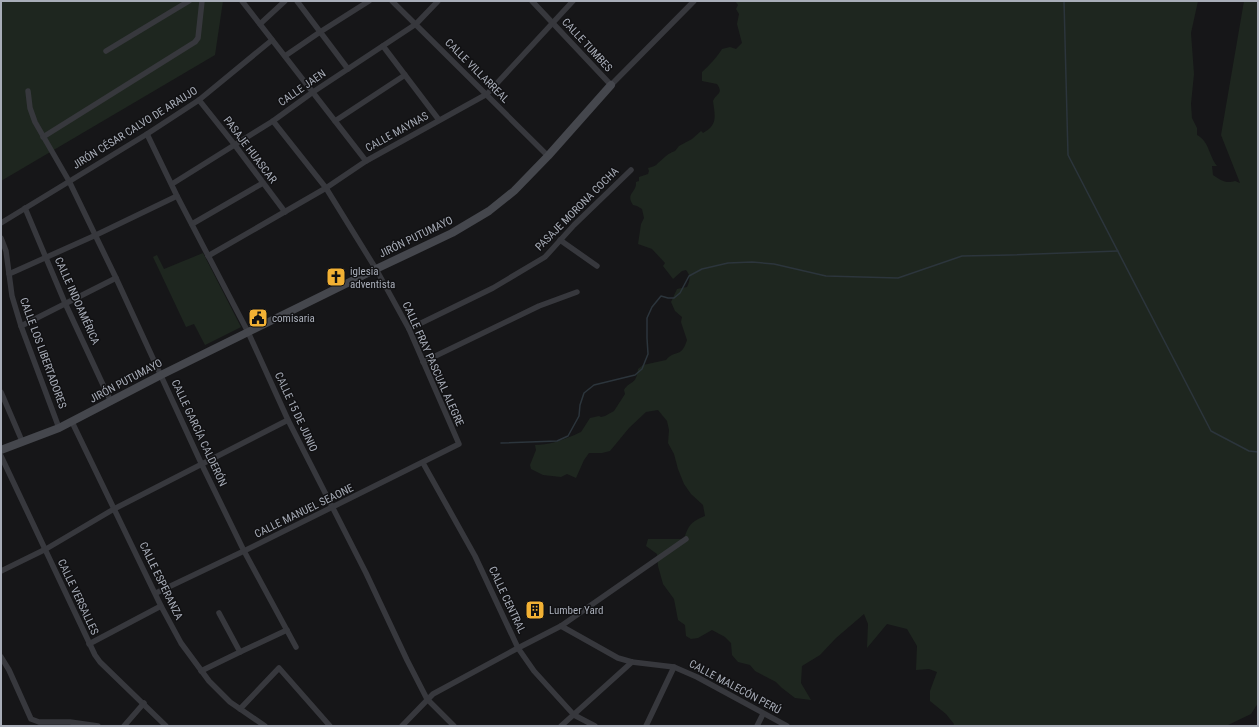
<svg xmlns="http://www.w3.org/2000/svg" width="1259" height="727" font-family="'Roboto Condensed',sans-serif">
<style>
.green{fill:#1e261f}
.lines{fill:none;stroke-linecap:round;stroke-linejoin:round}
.stream{stroke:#2c353c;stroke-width:1.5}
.street{stroke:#37383d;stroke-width:5.5}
.secondary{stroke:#45474d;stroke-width:8}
.labels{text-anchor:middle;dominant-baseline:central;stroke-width:3;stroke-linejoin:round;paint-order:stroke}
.street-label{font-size:11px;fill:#a8adb8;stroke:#111113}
.poi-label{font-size:11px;fill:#a8adb8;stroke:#111113;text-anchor:start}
</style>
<rect width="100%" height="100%" fill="#161618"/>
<g class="green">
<polygon points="1,1 223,1 215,55 1,181"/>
<path d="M735,1H1198L1191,33L1194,74L1191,104L1192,118L1197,128V135C1209,141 1209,156 1217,166H1212L1213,175C1221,180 1225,184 1235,181L1240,183L1221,135L1244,1H1258V703L1251,714L1226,726H953L954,724L946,714L930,701V691L937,672L929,669L916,670L917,646L907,629L887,624L867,648L868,624L864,614L836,638L820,655L802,666L801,683L811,700L795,698L782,688L776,682L755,671L750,665L738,662L732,655L731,643L725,637L712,630L698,638L691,639L686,636L685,625L678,620L674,599L663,584L658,566L657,554L646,546L648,539H684C689,524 691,522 705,516L703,505L691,494L684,484L678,469L674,454L668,443L669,430L667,421L658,410L646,412L629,428L610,451L602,453H589L584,460L576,478L567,474L561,477L543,475L531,469L530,465L536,450L535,445C548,445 560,441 572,436C576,435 577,433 581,432L590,418L599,416L601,417L605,416L614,411L625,394L624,390C630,380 636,386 638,369L643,365L666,360C672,352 679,355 683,349C685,346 686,343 687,340L681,322L682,317L675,311L671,302L677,289L687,287C690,280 691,276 686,270L682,271L673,279L663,266L665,263L652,249L638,244L641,224L644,218L642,209L637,206L633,205C625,193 637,193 636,182L639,181V177L648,174L649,171L648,168C652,167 656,166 658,163C663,159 668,153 675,151L679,146L692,139L701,131L703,133C718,125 715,116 713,101C716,93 724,94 717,84L702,81V72C708,67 718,56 722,49L730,47L736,49L742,43L737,24L739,14L736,9L738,5Z"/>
<polygon points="203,253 241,327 205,345 194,324 186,327 153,257 157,255 164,269"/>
</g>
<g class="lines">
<g class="stream">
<polyline points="1064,1 1068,155 1211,431 1249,451 1258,452"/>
<polyline points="501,443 557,441 568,436 579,416 580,405 584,393 594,385 635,375 642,369 648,354 647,338 647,318 652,307 661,296 668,298 674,298 680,293 689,276 702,269 728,263 752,262 774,264 826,276 898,278 962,256 1010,255 1118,251"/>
</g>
<g class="street">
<polyline points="242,1 366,161"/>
<polyline points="297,1 348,69"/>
<polyline points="392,1 548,156"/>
<polyline points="532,1 611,85 694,1"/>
<polyline points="260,24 285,1"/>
<polyline points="383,46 439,120"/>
<polyline points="106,51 189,1"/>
<polyline points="285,56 320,32 369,1"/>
<polyline points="28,91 30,108 35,122 69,181 116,278 202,465 244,551 296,647"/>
<polyline points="199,100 234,144 285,212"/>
<polyline points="335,121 405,75"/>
<polyline points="147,134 177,196 248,332 288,420 366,573 407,660 427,699 454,726"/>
<polyline points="43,137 195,42 198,38 202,1"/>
<polyline points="172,184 273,121 313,92 416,24 438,1"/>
<polyline points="25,208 65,303 111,402"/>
<polyline points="1,223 147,134 199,100 272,40"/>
<polyline points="192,224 263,183"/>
<polyline points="1,238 6,251 12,296 21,326 59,428"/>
<polyline points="560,240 597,266"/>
<polyline points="208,256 326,188 366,161 487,94 573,1"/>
<polyline points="9,274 96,235 177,196"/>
<polyline points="21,326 116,278"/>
<polyline points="409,329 493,288 545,257 574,225 631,170"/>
<polyline points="423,362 539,306 577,292"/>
<polyline points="1,392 22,441"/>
<polyline points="72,422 161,606 181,643 209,681 230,702 265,726"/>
<polyline points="1,456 95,655 100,662 166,726"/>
<polyline points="423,463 475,556 518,648 534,671 574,715 595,726"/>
<polyline points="1,571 46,549 114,509 288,420"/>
<polyline points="156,593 244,551 459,444 409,329 376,269 326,188 273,121"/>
<polyline points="219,613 240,652"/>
<polyline points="561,626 618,658 632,662 674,667 697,677 787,726"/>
<polyline points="89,644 161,606"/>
<polyline points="1,657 9,670 31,719 39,722 70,722 98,726"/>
<polyline points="201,671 240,652 287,630"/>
<polyline points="240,709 279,668 330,726"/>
<polyline points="124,726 144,703"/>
<polyline points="402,726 433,694 518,648 561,626 686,539"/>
<polyline points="561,726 632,662"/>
<polyline points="646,726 674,667"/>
<polyline points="757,726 763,714"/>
</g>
<polyline class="secondary" points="1,450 59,428 161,375 376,269 452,233 489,211 514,191 548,156 611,85"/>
</g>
<defs>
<g id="church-square" transform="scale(1)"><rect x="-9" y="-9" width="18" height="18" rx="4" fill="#f2b134" stroke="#111113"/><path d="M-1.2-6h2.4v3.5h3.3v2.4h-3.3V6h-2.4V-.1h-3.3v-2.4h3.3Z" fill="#111"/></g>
<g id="civic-square" transform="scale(1)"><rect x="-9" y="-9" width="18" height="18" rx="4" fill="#f2b134" stroke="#111113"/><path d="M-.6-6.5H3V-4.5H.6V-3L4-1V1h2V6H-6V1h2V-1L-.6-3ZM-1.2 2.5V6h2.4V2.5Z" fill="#111"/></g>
<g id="building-square" transform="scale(1)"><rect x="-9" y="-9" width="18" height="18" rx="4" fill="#f2b134" stroke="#111113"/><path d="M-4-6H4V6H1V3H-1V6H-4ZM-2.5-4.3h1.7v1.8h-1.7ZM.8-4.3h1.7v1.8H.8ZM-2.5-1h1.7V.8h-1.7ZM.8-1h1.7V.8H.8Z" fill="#111"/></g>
</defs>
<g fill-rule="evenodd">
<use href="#church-square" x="336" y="277"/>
<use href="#civic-square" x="258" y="318"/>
<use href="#building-square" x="535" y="610"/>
</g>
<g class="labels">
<g class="street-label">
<text transform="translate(587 45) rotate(47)">CALLE TUMBES</text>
<text transform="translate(477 71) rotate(45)">CALLE VILLARREAL</text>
<text transform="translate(302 88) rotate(-35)">CALLE JAEN</text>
<text transform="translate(135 128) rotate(-32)">JIRÓN CÉSAR CALVO DE ARAUJO</text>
<text transform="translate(397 132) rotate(-29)">CALLE MAYNAS</text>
<text transform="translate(250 150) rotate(53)">PASAJE HUASCAR</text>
<text transform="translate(577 209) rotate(-45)">PASAJE MORONA COCHA</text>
<text transform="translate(416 237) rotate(-26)">JIRÓN PUTUMAYO</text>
<text transform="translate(77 301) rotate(66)">CALLE INDOAMÉRICA</text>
<text transform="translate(43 353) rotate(70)">CALLE LOS LIBERTADORES</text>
<text transform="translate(433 364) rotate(66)">CALLE FRAY PASCUAL ALEGRE</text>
<text transform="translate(126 381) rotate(-28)">JIRÓN PUTUMAYO</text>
<text transform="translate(296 412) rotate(65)">CALLE 15 DE JUNIO</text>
<text transform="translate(199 433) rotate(65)">CALLE GARCÍA CALDERÓN</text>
<text transform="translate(304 511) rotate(-26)">CALLE MANUEL SEAONE</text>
<text transform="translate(161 581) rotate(64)">CALLE ESPERANZA</text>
<text transform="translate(78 597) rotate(65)">CALLE VERSALLES</text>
<text transform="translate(507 600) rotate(65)">CALLE CENTRAL</text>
<text transform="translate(735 687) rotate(28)">CALLE MALECÓN PERÚ</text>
</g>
<g class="poi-label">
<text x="350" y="271">iglesia<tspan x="350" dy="13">adventista</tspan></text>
<text x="272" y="318">comisaria</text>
<text x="549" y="610">Lumber Yard</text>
</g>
</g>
<rect width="1259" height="727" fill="none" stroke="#a8adb8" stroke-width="4"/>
</svg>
